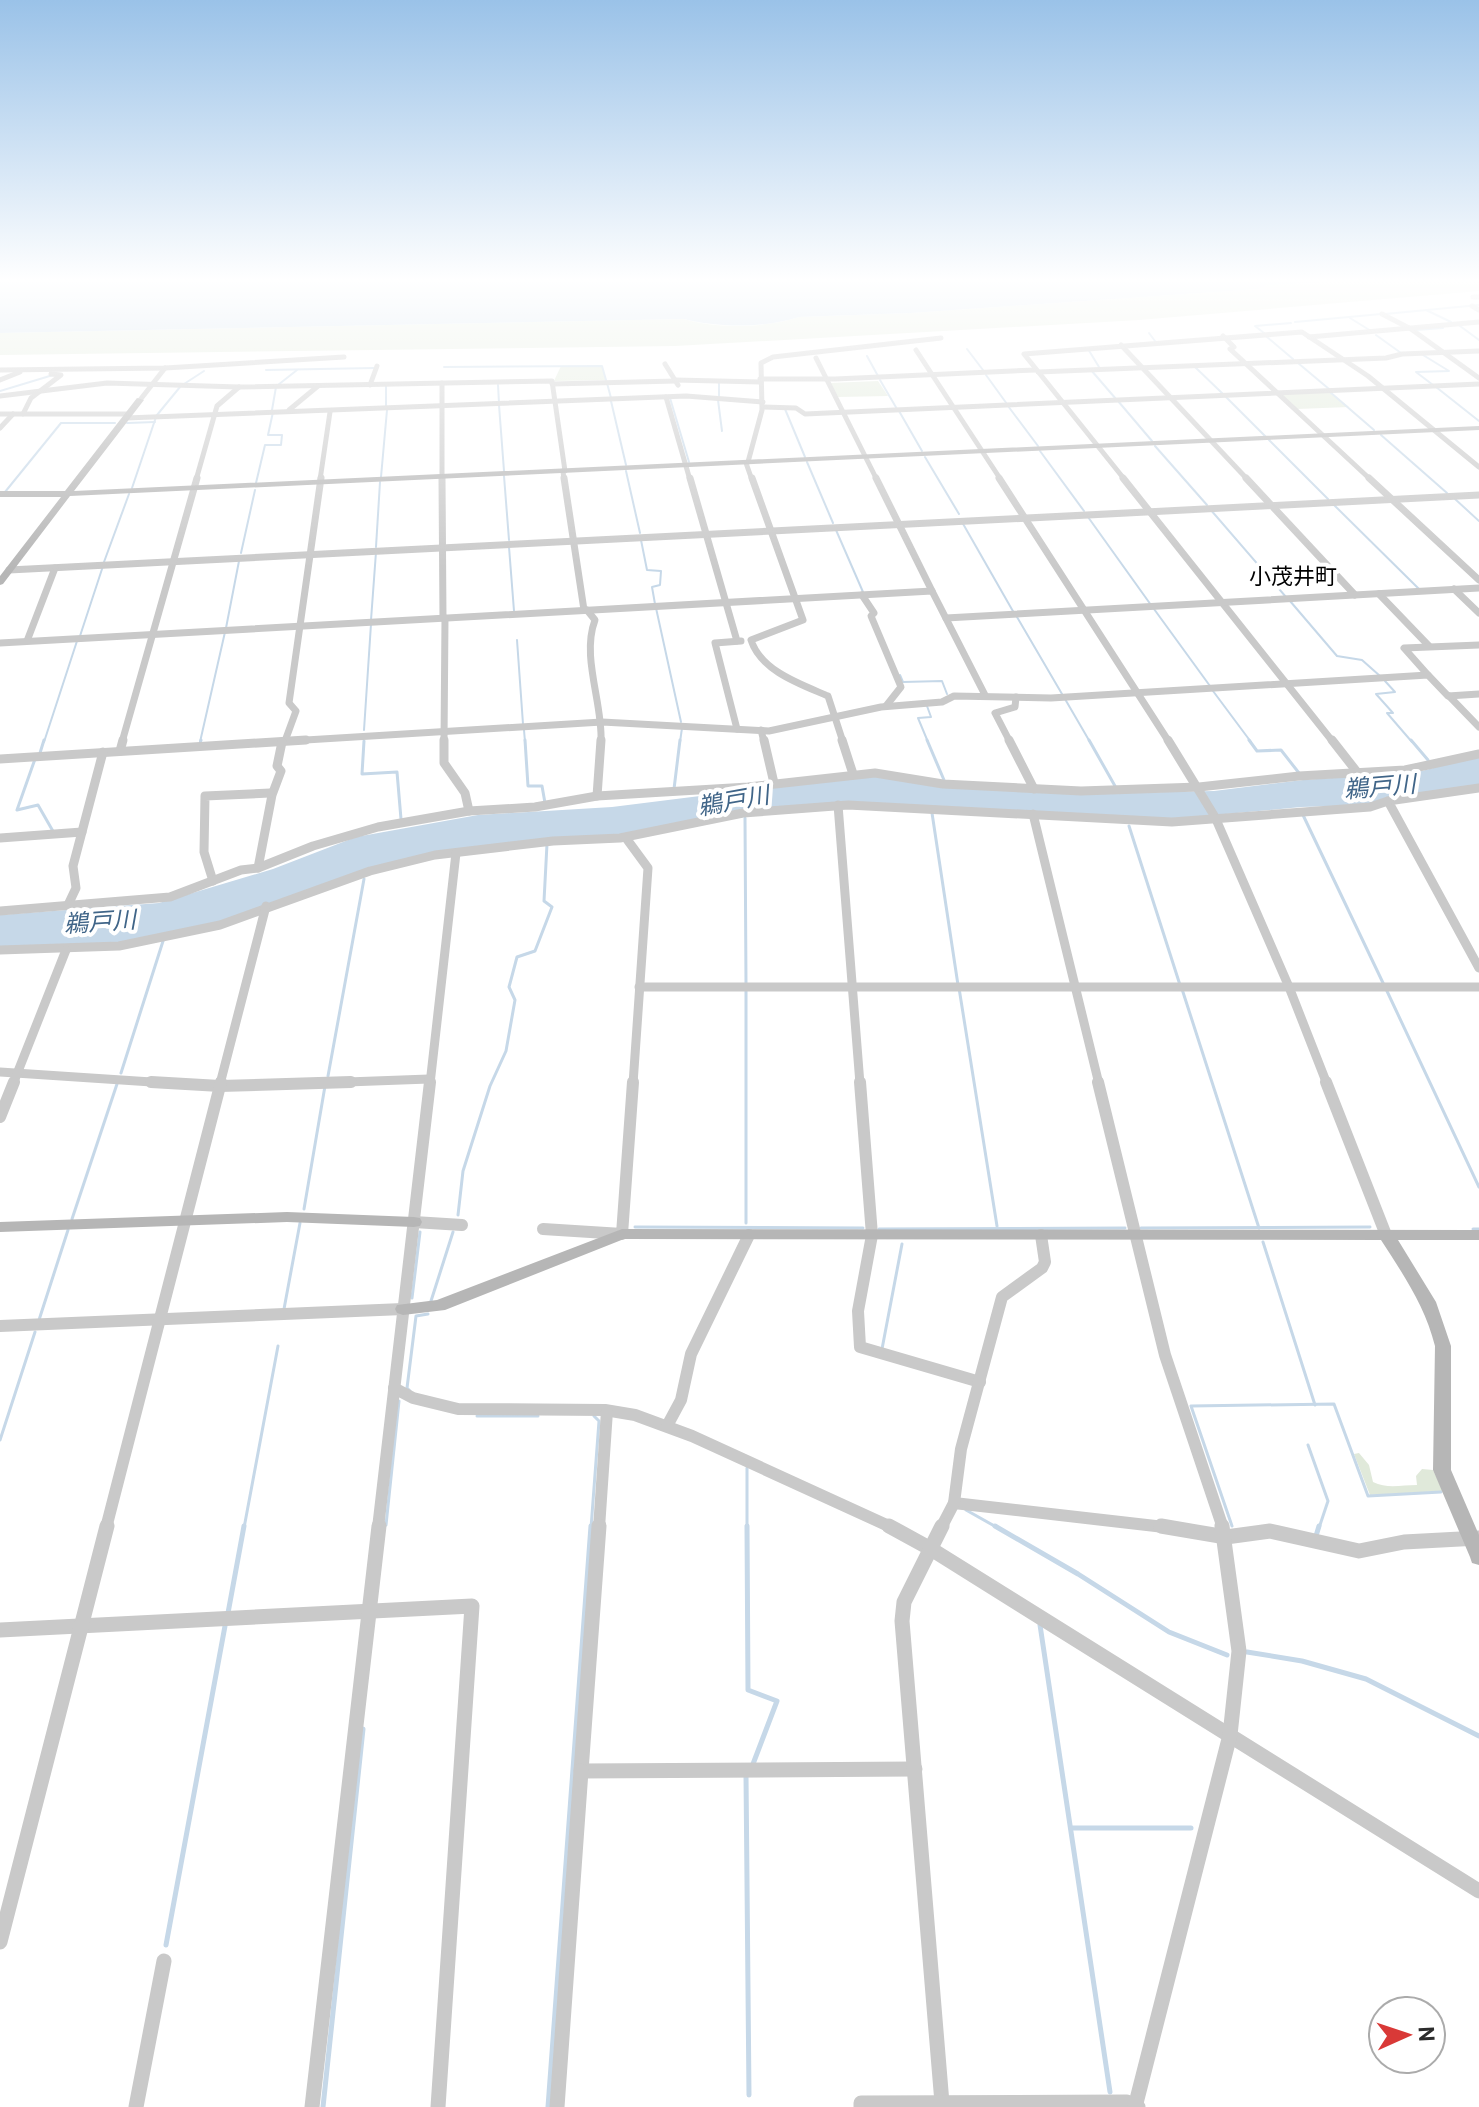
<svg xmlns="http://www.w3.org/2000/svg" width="1479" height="2107" font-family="Overpass,'Noto Sans JP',sans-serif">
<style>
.green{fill:#e0e9da}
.water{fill:#c6d8e8}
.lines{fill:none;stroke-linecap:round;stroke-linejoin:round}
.stream-far2{stroke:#c6d8e8;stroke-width:2}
.stream-far1{stroke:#c6d8e8;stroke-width:3}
.stream{stroke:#c6d8e8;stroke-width:5}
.street-far4{stroke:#c9c9c9;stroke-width:5}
.street-far3{stroke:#c9c9c9;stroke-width:7}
.street-far2{stroke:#c9c9c9;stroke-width:9}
.street-far1{stroke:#c9c9c9;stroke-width:12}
.street{stroke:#c9c9c9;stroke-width:15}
.secondary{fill:#b6b6b6;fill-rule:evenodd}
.labels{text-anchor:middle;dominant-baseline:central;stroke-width:8;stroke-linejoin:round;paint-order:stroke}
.far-quarter-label{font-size:22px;fill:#000;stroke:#fff}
.water-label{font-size:24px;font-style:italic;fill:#406588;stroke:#fff}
</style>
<rect width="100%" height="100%" fill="#fff"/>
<g class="green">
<path d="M1432,278H1479V291L1139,320L675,346L0,355V333L684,319C717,329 766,328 799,317L911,313L1259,289L1268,285Z"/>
<polygon points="561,366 602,366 606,380 554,381"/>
<polygon points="878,381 888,396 838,397 830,383"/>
<polygon points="1330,392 1349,407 1297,409 1281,394"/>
<path d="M1359,1453L1369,1465L1373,1482C1387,1489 1401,1485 1417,1485L1416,1476L1422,1469L1433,1470L1443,1491L1370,1495L1354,1454Z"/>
</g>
<g class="water">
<path d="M0,278H1432L1268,285L1259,289L911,313L799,317C766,328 718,328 684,319L0,333Z"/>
<polygon points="1479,756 1479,786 1367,805 1301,807 1172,819 838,802 618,837 435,853 230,920 119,944 0,949 0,915 159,903 273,869 356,837 478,815 612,807 860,776 1119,793 1214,791 1303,780 1418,772"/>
</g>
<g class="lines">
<g class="stream-far2">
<polyline points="1426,310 1451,322"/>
<polyline points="1385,314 1479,305"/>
<polyline points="1350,318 1371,331"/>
<polyline points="1295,322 1381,314"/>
<polyline points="1460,326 1479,340"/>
<polyline points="1417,330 1443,328"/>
<polyline points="1149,333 1155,341"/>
<polyline points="1264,333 1255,326 1291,323"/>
<polyline points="1376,335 1401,353"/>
<polyline points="1267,337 1293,359"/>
<polyline points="967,349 983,370"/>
<polyline points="1088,349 1099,367"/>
<polyline points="1423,355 1449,371 1416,372 1433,385"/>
<polyline points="867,356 878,376"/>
<polyline points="1298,363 1329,389"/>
<polyline points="444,367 602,366 606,380"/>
<polyline points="1195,367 1223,394"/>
<polyline points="266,370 374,368"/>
<polyline points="1091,370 1116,399"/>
<polyline points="986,375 1007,404"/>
<polyline points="880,380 897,409"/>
<polyline points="607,383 611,398"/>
<polyline points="719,383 719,398"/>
<polyline points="184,384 204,371"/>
<polyline points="278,385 297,370"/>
<polyline points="498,385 499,403"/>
<polyline points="386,386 386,408"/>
<polyline points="1436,387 1479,421"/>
<polyline points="0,391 53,375"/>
<polyline points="1330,392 1374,430"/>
<polyline points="1225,396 1265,436"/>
<polyline points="670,398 689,462"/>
<polyline points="718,400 722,431"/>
<polyline points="611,401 626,465"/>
<polyline points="1118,401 1152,441"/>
<polyline points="499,405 504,471"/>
<polyline points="1008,406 1038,446"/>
<polyline points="785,409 805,457"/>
<polyline points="272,410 276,387"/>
<polyline points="899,411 922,451"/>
<polyline points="157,415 180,387"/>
<polyline points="127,423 155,422"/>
<polyline points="1381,435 1447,493"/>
<polyline points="1269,440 1328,499"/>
<polyline points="1155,446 1207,505"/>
<polyline points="1040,451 1084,511"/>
<polyline points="925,457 959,514"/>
<polyline points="807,462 833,523"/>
<polyline points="626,471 640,533"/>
<polyline points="504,476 509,540"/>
<polyline points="381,477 387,410"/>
<polyline points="256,483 265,445 281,445 282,435 268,435 273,412"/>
<polyline points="132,488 156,417"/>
<polyline points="5,492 61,423 115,423"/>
<polyline points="1455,499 1479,521"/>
<polyline points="1333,504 1419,589"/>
<polyline points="1210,509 1286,597"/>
<polyline points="1088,517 1151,605"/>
<polyline points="962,522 1014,613"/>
<polyline points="836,530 863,592"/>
<polyline points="641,540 647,570 661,571 660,585 652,587 655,604"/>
<polyline points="376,547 380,482"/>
<polyline points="509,547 514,611"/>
<polyline points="241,553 255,490"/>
<polyline points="104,562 129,494"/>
<polyline points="1290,601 1337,656 1362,660 1380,676"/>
<polyline points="656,608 681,722"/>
<polyline points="1154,609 1210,686"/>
<polyline points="1017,617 1062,694"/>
<polyline points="371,620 376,552"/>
<polyline points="226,628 239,561"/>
<polyline points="80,636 103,566"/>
<polyline points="517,640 523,724"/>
<polyline points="900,675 903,682 942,681 947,694"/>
<polyline points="1385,681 1395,692 1376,694 1393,713 1387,713 1412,742"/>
<polyline points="1213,691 1251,742"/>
<polyline points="1065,699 1090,742"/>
<polyline points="927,706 931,717 918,718 928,742"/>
<polyline points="364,730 371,624"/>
<polyline points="524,730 525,742"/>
<polyline points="44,742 77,641"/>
<polyline points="200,742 225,632"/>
<polyline points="680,742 682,728"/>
</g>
<g class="stream-far1">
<polyline points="525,740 528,786 542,786 545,803"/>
<polyline points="927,740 944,780"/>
<polyline points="1089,740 1115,786"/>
<polyline points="1249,740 1257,751 1281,750 1299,773"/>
<polyline points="1411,740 1428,760"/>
<polyline points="364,741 362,774 397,772 401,819"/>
<polyline points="200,744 201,740"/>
<polyline points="40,753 44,740"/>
<polyline points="35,759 17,810 38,805 54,833"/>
<polyline points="674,789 680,740"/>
<polyline points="932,813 958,985"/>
<polyline points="1303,815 1384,985"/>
<polyline points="745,818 746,985"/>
<polyline points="1129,826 1180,985"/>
<polyline points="959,988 997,1226"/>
<polyline points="1182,989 1259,1228"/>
<polyline points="1386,989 1479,1187"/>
<polyline points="746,991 746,1223"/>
<polyline points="121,1073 164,938"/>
<polyline points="328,1076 364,879"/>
<polyline points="304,1209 325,1086"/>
<polyline points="458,1215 463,1171 490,1086 506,1051 515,1000 509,987 517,957 535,951 552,907 544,901 547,844"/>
<polyline points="72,1219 117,1084"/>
<polyline points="635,1227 863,1228"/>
<polyline points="1141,1228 1370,1227"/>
<polyline points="879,1229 1125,1228"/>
<polyline points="1473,1229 1479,1229"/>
<polyline points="1263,1242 1315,1405"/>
<polyline points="412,1298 420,1232"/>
<polyline points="431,1301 453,1232"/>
<polyline points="284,1309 300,1223"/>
<polyline points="39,1320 68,1230"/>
<polyline points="882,1349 902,1244"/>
<polyline points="410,1391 407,1388 416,1316 428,1314"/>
<polyline points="477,1416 538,1416"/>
<polyline points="0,1440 35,1332"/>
<polyline points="1308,1445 1328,1501 1319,1528"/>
<polyline points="747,1468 747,1528"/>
<polyline points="966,1510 998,1528"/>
<polyline points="386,1525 399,1401"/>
<polyline points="1232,1526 1191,1406 1334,1404 1368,1496 1441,1492"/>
<polyline points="244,1528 278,1346"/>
<polyline points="591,1528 599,1421 594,1416"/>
</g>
<g class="stream">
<polyline points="747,1526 748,1690 777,1701 753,1764"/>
<polyline points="995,1526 1078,1574 1169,1632 1227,1655"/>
<polyline points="1316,1536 1319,1526"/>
<polyline points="228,1613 244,1526"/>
<polyline points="1040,1625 1110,2092"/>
<polyline points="1247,1652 1302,1661 1366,1679 1479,1736"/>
<polyline points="746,1775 749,2095"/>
<polyline points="1071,1828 1191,1828"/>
<polyline points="166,1945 225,1626"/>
<polyline points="323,2107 363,1729"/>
<polyline points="548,2107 591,1526"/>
</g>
<g class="street-far4">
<polyline points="1473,297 1479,297"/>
<polyline points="1472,306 1479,310"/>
<polyline points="1382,314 1411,329 1479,378"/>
<polyline points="1223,336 1234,347 1230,349 1371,480"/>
<polyline points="1309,337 1479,322"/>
<polyline points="1121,345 1248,480"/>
<polyline points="916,350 1001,480"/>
<polyline points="816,358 877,480"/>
<polyline points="665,364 678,385"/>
<polyline points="0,370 165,368 344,357"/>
<polyline points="1038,372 1386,358 1402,354 1479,351"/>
<polyline points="760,379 835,379 1035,370"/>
<polyline points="0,380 20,372"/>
<polyline points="675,380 761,382"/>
<polyline points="442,383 442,480"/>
<polyline points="552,384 676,381"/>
<polyline points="370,385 377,366"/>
<polyline points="0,396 107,383 239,387 552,381 565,471"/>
<polyline points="666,397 690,480"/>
<polyline points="140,400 165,368"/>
<polyline points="763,407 796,408 805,414 1479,384"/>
<polyline points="289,410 318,386"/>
<polyline points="0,414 129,414"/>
<polyline points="23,414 31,398 61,375 51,374"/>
<polyline points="126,418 686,396 763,402"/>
<polyline points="0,428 13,414"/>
<polyline points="748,462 762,410 761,363 773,357 941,338"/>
<polyline points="746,463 752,480"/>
<polyline points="563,471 564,480"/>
<polyline points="196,480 217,406 239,387"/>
<polyline points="320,480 330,412"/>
<polyline points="1125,480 1024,354 1302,332 1368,376 1479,467"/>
</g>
<g class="street-far3">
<polyline points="442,478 443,618"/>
<polyline points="564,478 584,610"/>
<polyline points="690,478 737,641"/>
<path d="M752,478L803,620L751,640C761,671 800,684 828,696L843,742"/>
<polyline points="876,478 932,591"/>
<polyline points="999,478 1169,742"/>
<polyline points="1123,478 1333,742"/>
<polyline points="1246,478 1355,595"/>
<polyline points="1369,478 1479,580"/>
<polyline points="9,570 1479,495"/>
<polyline points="1454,589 1479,613"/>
<polyline points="1379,594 1429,646"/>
<polyline points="862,595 874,613 871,616 901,687 886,706"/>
<path d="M587,610L595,620C581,657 603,703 601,742"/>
<polyline points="946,618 1479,588"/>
<polyline points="27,641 55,568"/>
<polyline points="0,643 932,591 985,695"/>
<polyline points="1428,675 1404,648 1479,645"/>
<polyline points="1449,696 1479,727"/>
<polyline points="737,729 715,643 741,641"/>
<polyline points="761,730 764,742"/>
<polyline points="285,741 296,711 289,703 321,478"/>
<polyline points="122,742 197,478"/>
<polyline points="273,742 602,722 769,731 881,707 942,702 954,696 1051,698 1428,675 1448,696 1479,694"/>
<polyline points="444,742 445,618"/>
<polyline points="1010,742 995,713 1015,707 1016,697"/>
</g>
<g class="street-far2">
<polyline points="444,740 444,763 465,793 469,811"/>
<polyline points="764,740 774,783"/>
<polyline points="842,740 853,774"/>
<polyline points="1009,740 1034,789"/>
<polyline points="1168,740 1215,817 1289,987 1327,1084"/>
<polyline points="1332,740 1357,772"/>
<polyline points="120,751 123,740"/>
<polyline points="0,759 306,740"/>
<polyline points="1479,788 1388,801 1479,968"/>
<polyline points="597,796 601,740"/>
<polyline points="838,805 860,1084"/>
<polyline points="1033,814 1099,1084"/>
<polyline points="0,838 82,832"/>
<polyline points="626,838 648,868 633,1084"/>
<polyline points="258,868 272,795 281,771 277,766 282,742"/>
<polyline points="213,881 204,852 205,796 270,793"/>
<polyline points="68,905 76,888 73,866 103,752"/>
<polyline points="0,911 170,897 241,870 258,868 313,846 378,827 469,811 535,807 597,796 748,787 875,773 943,784 1081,791 1199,787 1299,776 1405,770 1479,754"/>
<polyline points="0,950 119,946 220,925 370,871 435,855 553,841 620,838 743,813 848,805 1172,822 1370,807 1388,801"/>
<polyline points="639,987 1479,987"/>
<polyline points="0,1072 182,1084"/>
<polyline points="13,1084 66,950"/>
<polyline points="220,1084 266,906"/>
<polyline points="292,1084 429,1079"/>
<polyline points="430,1084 456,853"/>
</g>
<g class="street-far1">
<polyline points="151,1082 220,1086 351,1082"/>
<polyline points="860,1082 872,1235 858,1311 860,1347 980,1382"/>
<polyline points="1098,1082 1165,1355 1223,1528"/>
<polyline points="1326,1082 1386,1235"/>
<polyline points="0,1117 14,1082"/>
<polyline points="414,1222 462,1225"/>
<polyline points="543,1229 622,1234 633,1082"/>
<polyline points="0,1326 403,1309"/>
<polyline points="394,1388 413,1398 458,1409 605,1410 635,1415 692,1436 893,1528"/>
<polyline points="667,1426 681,1400 691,1354 749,1235"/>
<polyline points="954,1503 1173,1528"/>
<polyline points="106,1528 221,1082"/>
<polyline points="378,1528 430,1082"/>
<polyline points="599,1528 607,1411"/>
<polyline points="941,1528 954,1503 961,1449 1002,1297 1042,1268 1045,1262 1041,1235"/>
</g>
<g class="street">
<polyline points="599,1526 581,1771 915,1769"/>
<polyline points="889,1526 931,1549 1479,1891"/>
<polyline points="1161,1526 1226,1537 1270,1531 1359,1551 1404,1542 1479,1538"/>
<polyline points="0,1630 472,1606 438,2107"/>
<polyline points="0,1942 107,1526"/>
<polyline points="942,2103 902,1621 904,1602 942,1526"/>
<polyline points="136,2107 164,1961"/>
<polyline points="312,2107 379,1526"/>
<polyline points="557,2107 581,1771"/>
<polyline points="861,2107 861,2103 1127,2102 1138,2107"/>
<polyline points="1135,2107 1230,1735 1239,1651 1222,1526"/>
</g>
<g class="secondary">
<polygon points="137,398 144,400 74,491 1479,426 1479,430 70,496 3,584 0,585 0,576 61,497 0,497 0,491 65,491"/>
<polygon points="287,1212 414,1217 420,1218 422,1222 420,1226 414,1227 287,1222 0,1232 0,1222"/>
<path d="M622,1229L1479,1230V1240H1398L1436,1302L1451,1346V1470L1479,1535V1565L1472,1563L1470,1557L1433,1470L1435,1346C1425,1306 1403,1274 1381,1240L624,1239L445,1310L403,1315L397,1313L395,1309L397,1305L437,1300Z"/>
</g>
</g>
<linearGradient id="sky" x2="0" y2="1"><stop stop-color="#9ac2e8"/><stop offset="0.49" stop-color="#fff"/><stop offset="1" stop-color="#fff" stop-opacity="0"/></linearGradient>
<rect width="1479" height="573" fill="url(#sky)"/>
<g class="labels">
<g class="far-quarter-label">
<text x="1293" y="578">小茂井町</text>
</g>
<g class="water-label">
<text transform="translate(1380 789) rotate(-5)">鵜戸川</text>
<text transform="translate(734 803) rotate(-10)">鵜戸川</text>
<text transform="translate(100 924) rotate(-4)">鵜戸川</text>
</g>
</g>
<g transform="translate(1407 2035) rotate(87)"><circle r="38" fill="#ffffff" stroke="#ababab" stroke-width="2"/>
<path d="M0-6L14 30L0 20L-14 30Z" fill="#d93937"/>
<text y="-12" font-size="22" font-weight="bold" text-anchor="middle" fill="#2c2c2c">N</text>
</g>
</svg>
